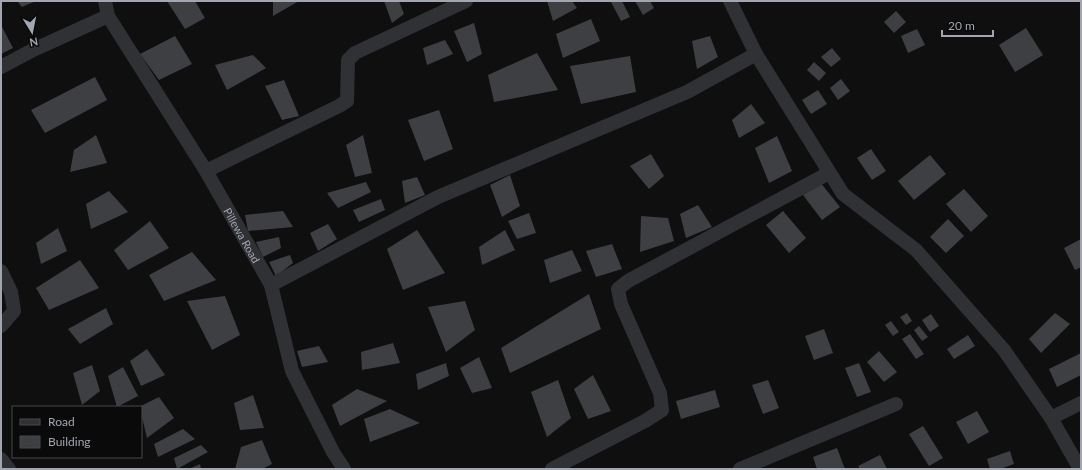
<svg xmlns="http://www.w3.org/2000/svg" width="1082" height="470" font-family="Lato,sans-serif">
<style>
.building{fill:#3e3f43}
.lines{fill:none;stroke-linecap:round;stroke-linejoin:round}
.street{stroke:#303135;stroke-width:14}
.labels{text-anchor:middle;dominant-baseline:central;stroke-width:3;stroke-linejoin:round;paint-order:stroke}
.street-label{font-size:11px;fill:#a1a6b1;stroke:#0a0a0b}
</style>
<rect width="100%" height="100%" fill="#0f0f10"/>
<g class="building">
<polygon points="17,1 36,1 22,7"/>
<polygon points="167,1 195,1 205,18 185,29"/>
<polygon points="273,1 299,1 273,16"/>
<polygon points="384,1 399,1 404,14 392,23"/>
<polygon points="547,1 572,1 577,8 553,21"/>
<polygon points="613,1 622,1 630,17 621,21 611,2"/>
<polygon points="635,1 650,1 654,8 643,15"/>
<polygon points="896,11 906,22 894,33 884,22"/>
<polygon points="591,19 600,41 563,58 556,34"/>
<polygon points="474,23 482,54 467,62 454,31"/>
<polygon points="1,25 13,48 1,54"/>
<polygon points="1026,28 1043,55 1015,72 999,45"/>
<polygon points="917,29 925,45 908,53 901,36"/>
<polygon points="175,36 192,64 159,80 140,54"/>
<polygon points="710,36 718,57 697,69 692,41"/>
<polygon points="445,40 453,54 427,65 423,48"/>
<polygon points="832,48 841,59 831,67 821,57"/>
<polygon points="537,53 558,90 494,102 488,75"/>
<polygon points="253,55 266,68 227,90 215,65"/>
<polygon points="630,56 636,92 581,104 570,66"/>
<polygon points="814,62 826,73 819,81 807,70"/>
<polygon points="95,77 107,100 45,133 31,110"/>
<polygon points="841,79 850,91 838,100 830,88"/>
<polygon points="284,80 299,116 282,120 265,86"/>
<polygon points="818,90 827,104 811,114 802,100"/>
<polygon points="751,104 765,123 739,138 732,120"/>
<polygon points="439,110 453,149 424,161 408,120"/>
<polygon points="96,135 107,163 70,172 74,150"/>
<polygon points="363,135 372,173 355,177 346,145"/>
<polygon points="777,136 792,171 769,183 755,148"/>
<polygon points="871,149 886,171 872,180 857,158"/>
<polygon points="651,154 664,176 649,189 630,166"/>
<polygon points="930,155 946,174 914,200 898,181"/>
<polygon points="510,175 520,206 502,217 490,185"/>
<polygon points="417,177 425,195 405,203 402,181"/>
<polygon points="366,182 371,192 338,208 327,193"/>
<polygon points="820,182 840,207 822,220 803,195"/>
<polygon points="964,189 988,216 971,232 946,204"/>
<polygon points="109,191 128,212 91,229 86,204"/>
<polygon points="381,199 385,210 359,222 353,210"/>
<polygon points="698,205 712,227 686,238 680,214"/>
<polygon points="283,211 293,227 248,231 245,215"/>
<polygon points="783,211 806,238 789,253 766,225"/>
<polygon points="529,213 536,233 517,239 508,221"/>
<polygon points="641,216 668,218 674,241 640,252"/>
<polygon points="948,219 964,236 946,253 930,237"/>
<polygon points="150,221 169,248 128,270 114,250"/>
<polygon points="328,224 337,239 318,251 310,233"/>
<polygon points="58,228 67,251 41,264 36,243"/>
<polygon points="417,230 445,273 403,290 387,249"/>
<polygon points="505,230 515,250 482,265 479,247"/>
<polygon points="279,237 281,248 263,257 256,242"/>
<polygon points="1081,239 1081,267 1075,270 1064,248"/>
<polygon points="612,244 622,269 596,277 586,251"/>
<polygon points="572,250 582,271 550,283 544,260"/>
<polygon points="192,252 216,280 164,301 149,275"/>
<polygon points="290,255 293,263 276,276 269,262"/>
<polygon points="80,260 99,288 49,310 36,288"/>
<polygon points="589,294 601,329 510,373 501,348"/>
<polygon points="225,296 240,335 212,350 187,301"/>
<polygon points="465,301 475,330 446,352 428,307"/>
<polygon points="106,308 113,324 80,344 68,329"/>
<polygon points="907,313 912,321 906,325 900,317"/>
<polygon points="1055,313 1070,324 1041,353 1029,339"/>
<polygon points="931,314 939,326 930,332 922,320"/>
<polygon points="891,321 899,332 893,336 885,325"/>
<polygon points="919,326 928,337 922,341 914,330"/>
<polygon points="824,329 833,353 814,360 805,336"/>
<polygon points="910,334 924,354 916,359 902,339"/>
<polygon points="968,335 975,346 954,359 947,349"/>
<polygon points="393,343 400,363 362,370 361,352"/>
<polygon points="319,346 328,362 302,367 297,351"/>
<polygon points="147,349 165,375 141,386 130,361"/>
<polygon points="879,351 897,372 884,382 867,362"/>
<polygon points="1081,353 1081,375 1057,387 1049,369"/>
<polygon points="479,357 492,388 472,393 460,368"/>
<polygon points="446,363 449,376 418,390 416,374"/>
<polygon points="859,363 871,392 857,397 845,368"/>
<polygon points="92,365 100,391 82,405 73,373"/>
<polygon points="123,367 138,396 117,407 108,376"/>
<polygon points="593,375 611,411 588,419 574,389"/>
<polygon points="558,380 571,418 547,437 531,392"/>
<polygon points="768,380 779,408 763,414 752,385"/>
<polygon points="357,389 387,401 340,426 332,405"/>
<polygon points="715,390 720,407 681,419 676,401"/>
<polygon points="253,395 264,428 240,430 234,403"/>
<polygon points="159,397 174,418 147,438 141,413 141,406"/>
<polygon points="390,409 420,423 370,442 364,419"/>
<polygon points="977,411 989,432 968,444 956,422"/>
<polygon points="923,426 943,458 929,466 909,434"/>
<polygon points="183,429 195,439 158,457 154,444"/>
<polygon points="262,440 272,464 262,469 235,469 241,447"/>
<polygon points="201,445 208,452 177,469 174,458"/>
<polygon points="837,448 845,469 817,469 813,457"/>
<polygon points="1010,451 1014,464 1000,469 990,469 987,459"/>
<polygon points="880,455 887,469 860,469 858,466"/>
<polygon points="200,464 201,469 189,469"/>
</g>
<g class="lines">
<g class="street">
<polyline points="730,1 756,54 843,194 916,250 1004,350 1051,418 1080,469"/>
<path id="s1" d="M108,16L206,171L271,285L292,371L333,452L344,469"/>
<polyline points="1,67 33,50 108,16 105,1"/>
<polyline points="206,171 339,106 347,101 348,60 355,53 466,1"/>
<polyline points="1,271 11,292 14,311 1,326"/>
<polyline points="271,285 438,197 687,92 756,54"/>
<polyline points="1051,418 1081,403"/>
<polyline points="1,459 9,469"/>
<polyline points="552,469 645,421 662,410 660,393 621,304 618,289 628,281 829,173"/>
<polyline points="740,469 896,404"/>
</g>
</g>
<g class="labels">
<g class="street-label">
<text stroke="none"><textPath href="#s1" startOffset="257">Pillewa Road</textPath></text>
</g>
</g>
<rect width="1082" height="470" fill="none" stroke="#a1a6b1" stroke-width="4"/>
<rect x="12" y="406" width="130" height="52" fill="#0a0a0b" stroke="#46484d"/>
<rect x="20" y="419" width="20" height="6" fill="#303135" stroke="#46484d"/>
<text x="48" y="426" font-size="12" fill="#a1a6b1">Road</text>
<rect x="20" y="436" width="20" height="12" fill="#3e3f43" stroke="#46484d"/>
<text x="48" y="446" font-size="12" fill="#a1a6b1">Building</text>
<g transform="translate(32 32) rotate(170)" stroke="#0a0a0b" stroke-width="3" paint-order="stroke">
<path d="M0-3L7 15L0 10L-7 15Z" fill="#a1a6b1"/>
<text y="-6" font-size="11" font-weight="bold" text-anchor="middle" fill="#a1a6b1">N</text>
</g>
<path d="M942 30v6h51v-6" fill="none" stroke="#a1a6b1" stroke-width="2"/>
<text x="948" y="30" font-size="12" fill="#a1a6b1" stroke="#0a0a0b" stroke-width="3" paint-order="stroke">20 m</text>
</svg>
